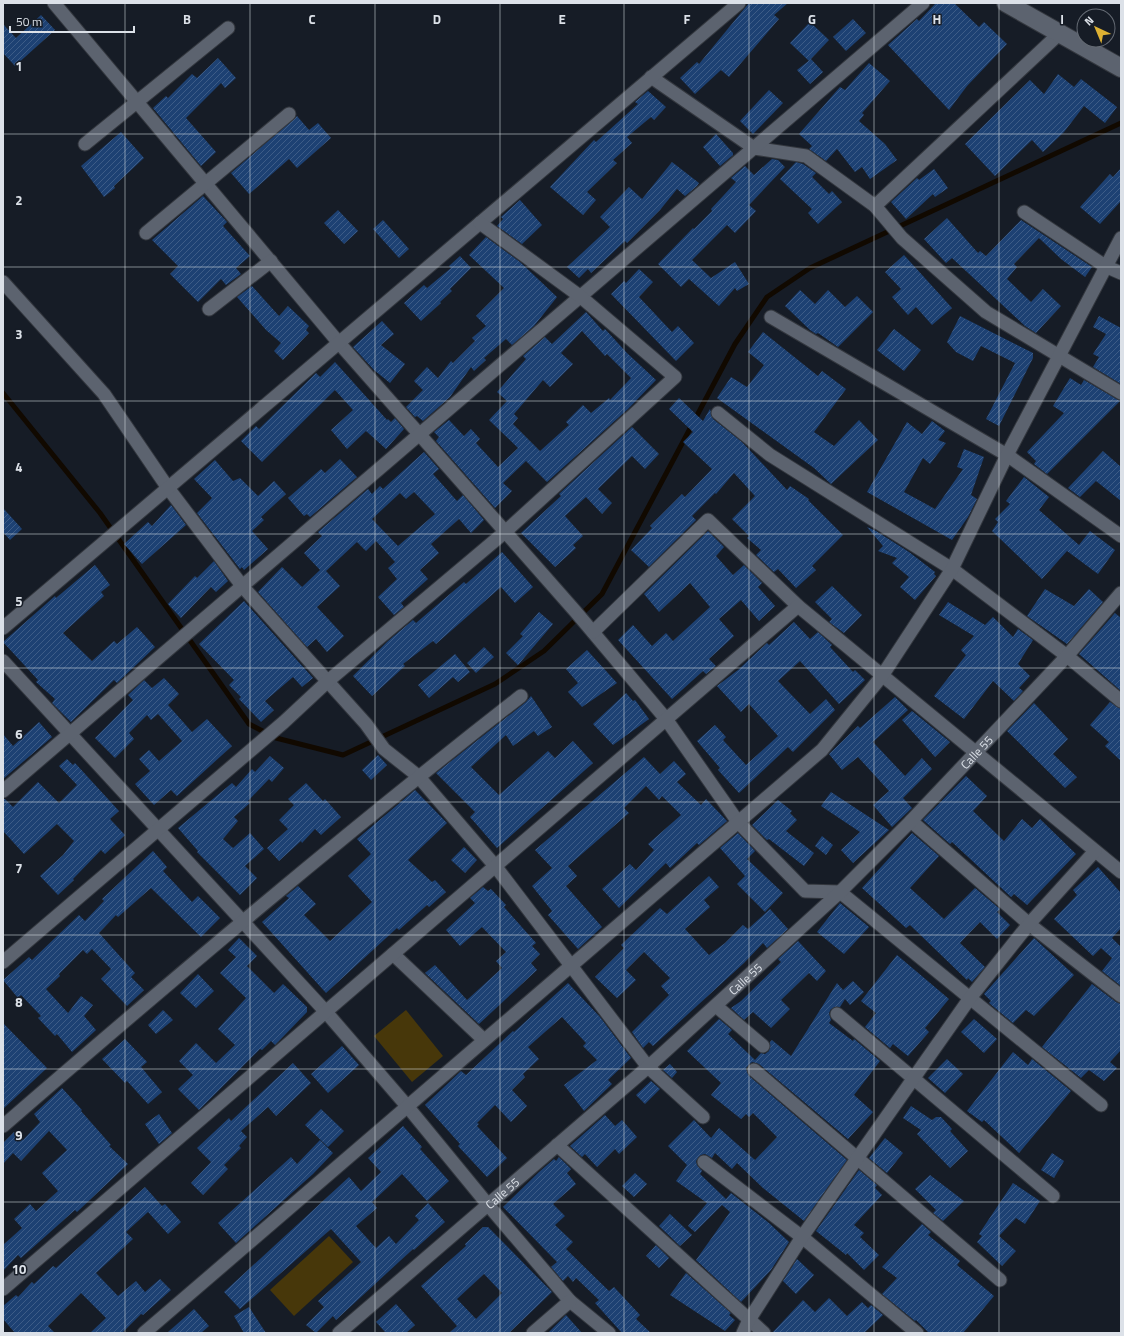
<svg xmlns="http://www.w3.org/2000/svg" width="1124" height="1336" font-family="'Titillium Web',sans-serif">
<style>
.garden{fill:#47370a}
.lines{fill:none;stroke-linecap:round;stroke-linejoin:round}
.stream{stroke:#110900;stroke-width:5}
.building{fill:url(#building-hatch);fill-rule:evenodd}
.street-casing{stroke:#33373e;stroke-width:15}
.secondary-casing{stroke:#33373e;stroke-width:20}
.street{stroke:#5c636f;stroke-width:13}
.secondary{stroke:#5c636f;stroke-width:18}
.grid{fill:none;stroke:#dce1e8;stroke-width:1;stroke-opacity:0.55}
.labels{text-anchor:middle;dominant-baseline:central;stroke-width:3;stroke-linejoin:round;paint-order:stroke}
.street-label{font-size:12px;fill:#dce1e8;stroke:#161c26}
.grid-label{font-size:13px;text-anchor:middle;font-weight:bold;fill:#dce1e8;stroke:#161c26;stroke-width:3;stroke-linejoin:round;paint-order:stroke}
</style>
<defs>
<pattern id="building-hatch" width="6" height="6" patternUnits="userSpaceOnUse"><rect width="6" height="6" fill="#1d4173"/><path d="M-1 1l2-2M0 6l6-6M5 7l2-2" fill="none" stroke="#3d5c87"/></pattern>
</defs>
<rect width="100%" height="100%" fill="#161c26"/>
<g class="garden">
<polygon points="406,1010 443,1056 412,1082 374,1036"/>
<polygon points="329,1236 353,1262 294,1316 270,1290"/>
</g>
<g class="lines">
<polyline class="stream" points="3,393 100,513 249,724 276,738 343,755 495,684 544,651 602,594 735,344 767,297 810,268 1121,123"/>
</g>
<g class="building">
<polygon points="749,3 788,3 774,15 779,19 729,77 721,70 695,94 680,78 697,62 699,64"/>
<polygon points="936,3 954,3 979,27 984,22 1007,44 967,86 949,110 888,45 917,19 919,21"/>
<polygon points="41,15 55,30 15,66 3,53 3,24 16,38"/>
<polygon points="853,19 866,33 846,51 833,37"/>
<polygon points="810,22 829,40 809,61 790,43"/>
<polygon points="218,58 236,78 225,88 221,83 186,118 216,152 201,166 153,108 166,96 168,98 192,74 197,78"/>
<polygon points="811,59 823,72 810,84 797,70"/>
<polygon points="869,63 890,81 862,113 864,115 859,121 885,144 897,160 870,179 862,167 855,172 837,149 826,161 809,149 812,146 799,134 840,87 845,90"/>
<polygon points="1058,74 1074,87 1081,79 1117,107 1105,123 1084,106 1064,132 1043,152 1032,140 995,176 965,144 1030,80 1044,94"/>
<polygon points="769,90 783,103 753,134 740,121"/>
<polygon points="648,91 666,107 654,120 651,117 627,137 632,143 613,160 617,163 587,192 596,200 583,215 550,187 594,140 596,142 638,104 635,102"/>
<polygon points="297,116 309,130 318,123 331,138 297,168 289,159 249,194 231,173"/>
<polygon points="121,132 144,158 114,186 115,188 104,197 81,166"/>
<polygon points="716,134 733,153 733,155 720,166 703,147"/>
<polygon points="772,159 778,160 785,167 749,205 756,211 735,233 727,225 692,260 711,278 735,262 749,284 737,291 735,288 719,306 689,279 681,287 658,264 693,228 694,229 712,211 711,209 736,182 731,178 745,166 754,175"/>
<polygon points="672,162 699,183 697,186 685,196 677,189 660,210 627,243 625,241 591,273 588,269 579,278 567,267 610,227 600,217 629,187 642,199"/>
<polygon points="796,162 803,164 816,173 812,177 829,194 832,191 842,202 818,224 808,213 812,209 780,179"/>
<polygon points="1121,168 1121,201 1100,224 1080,207 1110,174 1113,177"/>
<polygon points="934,169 948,188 935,197 933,194 906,219 891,202 917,178 919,180"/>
<polygon points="203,196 227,222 223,226 250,256 236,268 241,274 226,285 221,279 198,302 170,274 178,266 152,240"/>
<polygon points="520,200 542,225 522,244 497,226 503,219 501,217"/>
<polygon points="338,210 358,231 344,244 324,223"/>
<polygon points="947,218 978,253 980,251 986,256 1021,220 1092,267 1085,277 1061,259 1039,238 1014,264 1017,267 1007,279 1031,302 1043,289 1061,306 1036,333 1025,326 952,258 946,263 924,239"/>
<polygon points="383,220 409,249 399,258 373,229"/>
<polygon points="486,237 520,262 557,297 534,326 512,345 506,339 484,358 486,360 474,371 471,367 450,397 423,421 417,416 415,417 406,407 423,390 414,381 427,367 438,378 451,361 453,363 475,341 472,338 486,326 476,316 504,288 469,255"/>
<polygon points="904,255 952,308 932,325 916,307 908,315 892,297 901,289 885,272"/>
<polygon points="460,256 471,268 450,289 452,291 440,302 441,303 421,321 404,303 424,285 427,288 451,268 449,266"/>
<polygon points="639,269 653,282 639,297 672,332 678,326 694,343 676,361 611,294 624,281 626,283"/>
<polygon points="252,286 279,316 288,306 309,326 306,330 309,333 283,360 274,351 281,343 266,330 237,297"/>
<polygon points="800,290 815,304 828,290 845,307 857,296 873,312 838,347 818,333 816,334 810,330 785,306"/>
<path d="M586,312L603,331L605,329L627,353L656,380L628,409L547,482L526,461L503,483L512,491L495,508L436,441L439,437L434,432L449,420L464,436L471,429L480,439L476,443L498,467L518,448L489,420L507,401L497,392L526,359L523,356L545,337L552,344ZM582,331L605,356L607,354L631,378L610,400L609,398L591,413L583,405L566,422L569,425L540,451L513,424L518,418L514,414L543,380L550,387L573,364L561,353Z"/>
<polygon points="960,316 1033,353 1033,358 999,426 986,419 1015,363 981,346 973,361 956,352 947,342"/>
<polygon points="1099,316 1121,328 1121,384 1093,367 1099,357 1093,354 1106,334 1093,327"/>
<polygon points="382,321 394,334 381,345 405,364 390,383 374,370 353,347"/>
<polygon points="894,329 921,350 904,371 877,350"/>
<polygon points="763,332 818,376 822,371 846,389 814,432 834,446 859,420 878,440 831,484 814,468 717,398 731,377 747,387 764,365 748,352"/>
<polygon points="335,362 387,420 388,419 391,422 395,418 404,429 386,449 366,431 347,449 331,430 353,410 335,390 262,462 241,441 256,426 259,429 316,373 320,377"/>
<polygon points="1070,378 1081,385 1084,380 1120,401 1047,474 1034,464 1036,461 1027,452 1064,413 1053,406"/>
<polygon points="679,398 703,421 710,409 713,419 742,442 787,490 790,486 809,499 808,500 843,535 812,566 816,570 796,588 778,569 774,572 756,555 761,550 747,538 749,536 732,519 755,496 734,473 716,494 715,493 692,516 696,520 649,567 631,550 652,528 650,526 682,494 685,497 712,469 683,442 693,432 669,409"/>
<polygon points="932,421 945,431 938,440 946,443 930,464 923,458 904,492 935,509 963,469 957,467 964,449 984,457 971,495 977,499 968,517 952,540 867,492 907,422 922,434"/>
<polygon points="632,427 659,454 645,469 632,456 598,489 612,503 602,514 586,497 565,516 583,536 573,545 576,548 555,567 521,533 561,496 559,494"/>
<polygon points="1103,451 1121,467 1121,501 1096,481 1080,497 1068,488"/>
<path d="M424,452L439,469L433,474L457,501L463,495L484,520L471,533L459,519L431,544L439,553L420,570L428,579L401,603L404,607L394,615L378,597L397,579L388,568L395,562L376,541L366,551L357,542L326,571L340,586L317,607L344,636L327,652L316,639L307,647L258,592L282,567L302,587L320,570L304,553L322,536L318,532L368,489L372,494L380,486L383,489ZM414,492L435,514L398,546L372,519L400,493L406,499Z"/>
<polygon points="340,459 357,477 310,517 307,514 304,516 288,498 321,469 325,473"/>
<polygon points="215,460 233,481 240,478 258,496 274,481 286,494 261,517 264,520 252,531 268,549 244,570 242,567 240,569 197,513 212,498 194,479"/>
<polygon points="1024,477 1049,497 1039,510 1079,545 1090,531 1115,550 1098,574 1067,551 1042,579 992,531 998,522 995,519 1010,504 1006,501"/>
<polygon points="171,505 186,525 142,564 124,544 148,522 152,526"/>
<polygon points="3,508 22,529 10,540 3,532"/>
<polygon points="867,527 876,531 909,552 935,572 934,574 936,576 915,600 900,587 909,577 892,563 897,558 878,551 883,546"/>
<polygon points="708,531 724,547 716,556 733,575 744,565 762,583 758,587 775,606 759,621 741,600 719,619 734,636 709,659 716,666 706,674 703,671 672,699 618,640 633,625 652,646 666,633 673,641 710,607 690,583 659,612 644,594"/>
<polygon points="502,552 533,587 515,603 501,587 436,644 433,641 403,664 405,666 372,696 353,676 388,641 413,620 416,623 464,582 466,584"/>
<polygon points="214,561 228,581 216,592 211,587 181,618 168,604 195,576 197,578"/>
<polygon points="95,565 110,585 101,592 104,596 63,633 92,661 114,641 117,644 137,627 155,647 117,683 114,680 71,722 52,703 55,699 36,682 38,680 3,642 55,596 56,598"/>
<polygon points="832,586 862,615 844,633 829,622 832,619 815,602"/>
<polygon points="1045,589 1074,606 1089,589 1103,602 1067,644 1027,616"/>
<polygon points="244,601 313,678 302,687 293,677 265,701 274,710 261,722 239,699 241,697 229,685 234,680 199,644"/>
<polygon points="948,602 985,625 993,617 1013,637 1018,629 1033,640 1018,664 1030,676 1019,688 1023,691 1014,701 993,681 964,719 934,696 966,655 961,650 974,636 939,615"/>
<polygon points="539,612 553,624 518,665 506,653 523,636 520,634"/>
<polygon points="1115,613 1121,618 1121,691 1079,654"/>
<polygon points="794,622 810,639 818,632 832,645 830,647 853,672 855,670 865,680 839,704 800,661 778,681 810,714 826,699 835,710 793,752 788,747 739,793 718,770 720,768 697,741 715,725 726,737 723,740 746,765 778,736 749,704 741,712 717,686 738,670 767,643 769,645"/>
<polygon points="484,647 494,657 476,673 467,663"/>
<polygon points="587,650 617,683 582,707 568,692 578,683 566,669"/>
<polygon points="455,654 470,672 458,682 453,677 429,698 418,685"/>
<polygon points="164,678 179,694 168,705 192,732 207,719 232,746 177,796 171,790 154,805 135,784 150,771 139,759 149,750 159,761 182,741 158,714 151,720 147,715 129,733 134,739 115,758 95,738 133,700 128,695 144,680 152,688"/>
<polygon points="626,693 633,701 635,700 649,719 613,745 593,724"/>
<polygon points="531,696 552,727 538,736 534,731 513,746 506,735 471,767 499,795 548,751 555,758 573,741 593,763 497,848 470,817 475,812 436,773 526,702"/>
<polygon points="895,697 908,710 873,742 905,776 922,758 932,769 903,798 912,808 892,827 873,805 889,791 858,757 842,770 829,754 858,726 860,728"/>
<polygon points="1110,702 1121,709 1121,761 1105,746 1109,742 1090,725"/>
<polygon points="1034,703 1068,739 1053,754 1077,777 1065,788 1007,731"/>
<polygon points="912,711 950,742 935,757 902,720"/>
<polygon points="39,722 52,737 3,779 3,734 13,746"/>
<polygon points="378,755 387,765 371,780 362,770"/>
<polygon points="270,756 284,768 272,782 269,779 248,801 250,803 234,817 238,821 223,839 233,848 250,833 264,849 245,866 257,878 240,895 197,852 198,851 178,828 232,783 236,787 252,769 255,772"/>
<polygon points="644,757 660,774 674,761 686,774 677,782 701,805 706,799 727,821 699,845 697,843 670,868 666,863 619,908 602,889 630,864 636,870 654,850 648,844 681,815 662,796 659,800 646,786 624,808 629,813 568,866 577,876 566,886 602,927 578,949 548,915 552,911 532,886 552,868 535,850"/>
<polygon points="67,759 73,765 75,763 119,811 110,819 125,835 105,854 101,850 73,879 74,880 58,895 40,876 63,855 74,841 57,824 24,854 3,831 3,799 5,799 13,807 38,782 59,803 77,785 59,766"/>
<polygon points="966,776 987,796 973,811 1004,841 1022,819 1032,828 1040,819 1076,854 1027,905 1014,894 1011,897 952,842 950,844 923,820"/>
<polygon points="306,783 323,801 325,799 341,817 321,835 315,829 302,843 301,841 279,861 267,848 288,829 279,820 294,805 288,799"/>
<polygon points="415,790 447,823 408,860 432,882 435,880 446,892 429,907 427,905 399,930 397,928 326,993 262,922 289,898 286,896 298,886 316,904 304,915 330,941 372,902 348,876 371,854 357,839"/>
<polygon points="831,792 889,830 853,863 841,850 860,832 821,806"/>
<polygon points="778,800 792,811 790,813 797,820 786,831 814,853 804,866 769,839 767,840 752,825"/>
<polygon points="738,833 755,851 747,859 783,893 765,912 737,884 745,876 720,848"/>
<polygon points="912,833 939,856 910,888 944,919 975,888 1000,909 997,912 1010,925 997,939 980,922 960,943 985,967 972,982 968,978 967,980 910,925 906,928 862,888"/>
<polygon points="822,836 833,845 826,855 815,846"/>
<polygon points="464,847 477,860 465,873 451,860"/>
<polygon points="153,851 167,867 163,871 192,902 198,896 220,918 201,937 151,888 118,917 116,915 99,933 135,973 131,977 144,990 127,1006 101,979 111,969 92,949 87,954 83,950 59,974 60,976 46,989 68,1013 81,996 93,1005 84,1016 96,1030 72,1052 57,1034 55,1036 38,1018 41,1016 21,995 18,998 3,980 29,957 32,960 79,915 85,921 104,901 102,899"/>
<polygon points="1098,867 1121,893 1121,928 1112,938 1121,947 1121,986 1102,971 1112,958 1101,948 1093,956 1054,919 1077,895 1073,890"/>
<polygon points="709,876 719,887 704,900 710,907 685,929 709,955 725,943 743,925 748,929 770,909 788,929 767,948 763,943 744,963 653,1046 649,1042 643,1048 632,1032 669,995 661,986 670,978 644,952 626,970 636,980 617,998 595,977 624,948 621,945 660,908 667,914"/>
<polygon points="483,887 488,891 491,889 506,905 504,907 536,943 532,946 540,954 531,963 537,970 479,1024 425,973 435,965 467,1000 502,968 496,961 506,952 482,927 460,946 446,930 475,903 470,898"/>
<polygon points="840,903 869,927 844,954 817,932"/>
<polygon points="239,938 257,956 247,966 274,993 283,984 307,1007 307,1012 275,1045 271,1041 262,1050 260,1049 199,1110 178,1089 193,1075 179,1061 196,1043 216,1063 235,1045 218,1029 246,998 220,973 236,957 228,950"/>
<polygon points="1034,938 1074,975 1034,1016 1026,1010 1013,1023 989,1003 991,1001 984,994"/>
<polygon points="798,941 826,971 817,981 809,973 781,1000 790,1009 771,1028 753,1012 744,1020 731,1008 741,1001 781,962 778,959"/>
<polygon points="897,955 949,999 925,1028 929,1032 908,1056 893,1044 890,1048 865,1027 876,1013 861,1001"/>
<polygon points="198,974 214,991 196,1008 180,993"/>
<polygon points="853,981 864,992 850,1005 845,999 840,1007 831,1009 829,1013 831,1020 829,1023 853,1041 854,1039 880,1061 854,1095 873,1112 848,1139 759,1064 752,1062 746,1068 749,1076 847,1160 804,1221 763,1188 737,1163 732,1169 715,1153 712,1158 705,1154 701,1155 696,1161 697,1165 702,1171 700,1174 726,1199 731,1193 769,1223 789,1242 771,1270 741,1302 696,1260 730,1212 722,1205 695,1232 688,1226 707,1203 676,1181 687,1165 668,1146 694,1120 711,1138 719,1128 755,1160 777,1137 753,1113 749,1117 746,1114 741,1119 711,1095 721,1083 687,1051 719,1019 732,1030 728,1034 755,1060 761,1053 765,1054 769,1051 770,1042 772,1040 791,1056 837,983 843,990"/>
<polygon points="568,983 600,1017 631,1058 608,1080 612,1084 584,1111 564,1085 597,1060 583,1046 586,1043 562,1017 528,1047 539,1059 523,1074 525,1077 512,1090 527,1106 511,1122 495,1105 477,1123 479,1124 477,1126 507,1158 487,1177 458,1146 460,1144 425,1105 461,1071 466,1075 513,1031 514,1032"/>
<polygon points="1092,984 1116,1002 1121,1004 1121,1050 1110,1062 1117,1068 1104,1081 1089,1070 1081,1078 1042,1047"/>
<polygon points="163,1010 173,1020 156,1034 148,1025"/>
<polygon points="974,1019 997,1039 984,1053 961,1032"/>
<polygon points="3,1023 47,1068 3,1109"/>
<polygon points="125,1039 147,1062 141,1067 162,1092 148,1104 127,1081 125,1083 102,1059"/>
<polygon points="342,1046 359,1065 328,1093 311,1074"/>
<polygon points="1013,1052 1028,1065 1032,1059 1071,1091 1019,1153 984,1120 982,1122 967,1111"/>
<polygon points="947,1059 963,1074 945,1093 928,1078"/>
<polygon points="293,1063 311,1083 276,1116 268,1107 241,1131 247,1137 239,1146 241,1148 224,1165 228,1169 203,1195 191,1183 211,1162 197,1148 229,1118 231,1121"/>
<polygon points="670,1064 677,1072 672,1078 663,1070"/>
<polygon points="651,1081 660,1089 645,1104 636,1095"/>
<polygon points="62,1088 82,1110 81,1111 111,1145 109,1146 128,1164 77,1212 75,1210 21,1258 18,1255 3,1271 3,1245 22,1228 14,1219 30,1204 36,1211 58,1191 42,1173 67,1150 49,1131 21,1161 13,1153 3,1164 3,1143 14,1132 23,1140 40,1122 34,1114"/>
<polygon points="911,1106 932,1120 936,1117 941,1117 952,1129 950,1131 968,1151 950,1168 917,1134 921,1130 903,1118"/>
<polygon points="321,1109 344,1131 328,1147 305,1125"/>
<polygon points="159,1114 172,1133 159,1144 145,1124"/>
<polygon points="605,1115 615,1126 622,1120 637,1137 619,1154 615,1149 597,1167 585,1154 582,1157 570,1146"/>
<polygon points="403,1126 422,1147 420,1149 449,1181 427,1201 402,1174 372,1202 377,1208 356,1226 376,1248 389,1236 396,1244 419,1220 415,1216 428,1203 445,1222 414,1250 413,1249 336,1320 333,1316 316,1333 306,1325 324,1307 318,1301 361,1262 331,1229 240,1309 224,1292 349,1177 361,1191 381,1172 368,1158"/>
<polygon points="885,1138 903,1153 887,1173 869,1158"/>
<polygon points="320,1140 333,1153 313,1174 236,1243 218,1223 291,1157 297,1164"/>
<polygon points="1052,1153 1064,1161 1054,1178 1041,1170"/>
<polygon points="559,1157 571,1169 567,1173 576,1184 553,1204 565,1216 555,1225 573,1242 566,1249 609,1291 614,1287 640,1315 636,1319 651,1333 622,1333 595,1303 599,1300 576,1278 573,1282 568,1276 563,1281 551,1267 557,1262 503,1207 539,1172 554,1159 556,1161"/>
<polygon points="859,1170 877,1185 875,1188 882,1195 854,1225 864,1233 860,1237 879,1255 864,1270 847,1253 846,1255 816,1231"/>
<polygon points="635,1173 647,1184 634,1197 622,1186"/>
<polygon points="930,1175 964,1201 943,1221 933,1213 936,1210 915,1189"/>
<polygon points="1013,1183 1040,1201 1025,1224 1016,1218 999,1236 1016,1251 1002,1266 977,1242 982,1236 979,1234"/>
<polygon points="145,1187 162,1206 165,1204 181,1222 168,1234 148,1212 126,1232 133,1239 96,1273 118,1296 136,1281 145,1292 160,1279 171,1290 143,1315 141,1314 122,1333 90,1333 106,1318 81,1293 48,1326 55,1333 15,1333 3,1319 3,1306 16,1295 18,1297 32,1282 34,1284 53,1266 56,1268"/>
<polygon points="670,1214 692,1235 680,1246 659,1226"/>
<polygon points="922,1224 931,1232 928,1235 960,1261 957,1265 994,1296 963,1333 929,1333 916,1320 915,1321 882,1294 897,1278 882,1267"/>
<path d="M483,1227H488L552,1292L509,1333H449L457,1326L421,1286L466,1246L465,1244ZM484,1274L502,1293L476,1319L457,1299Z"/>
<polygon points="656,1245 669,1258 659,1268 646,1256"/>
<polygon points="797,1259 814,1275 796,1294 783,1281"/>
<polygon points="686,1273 731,1313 729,1315 735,1320 725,1331 670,1295"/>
<polygon points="829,1298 847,1316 862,1302 868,1308 871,1305 883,1315 864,1333 772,1333 803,1300 815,1312"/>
<polygon points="396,1304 415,1325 406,1333 386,1333 376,1322"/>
<polygon points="249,1307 266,1333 244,1333 234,1316"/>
<polygon points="194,1309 209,1326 201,1333 167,1333"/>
<polygon points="566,1315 582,1333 548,1333"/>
</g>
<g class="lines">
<g class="street-casing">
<g id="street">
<polyline points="54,3 339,343 575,611 666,719 738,822 805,891 840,892 1101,1105"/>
<polyline points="651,77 754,148 806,156 875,206 902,238 986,312 1121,393"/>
<polyline points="85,144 228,28"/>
<polyline points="875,206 1060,33"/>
<polyline points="1024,212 1105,266 1121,273"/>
<polyline points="146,233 289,114"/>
<polyline points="3,282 104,394 168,488 243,587 366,724 384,749 418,776 496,867 648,1067 703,1117"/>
<polyline points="209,309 271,261"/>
<polyline points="771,317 1007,455 1121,536"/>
<polyline points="718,413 770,455 952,569 1067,656 1121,701"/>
<polyline points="3,628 739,3"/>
<polyline points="593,632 708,520 798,606 1121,872"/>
<polyline points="3,661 326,1012 407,1106 489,1206 570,1301 609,1333"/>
<polyline points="3,791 923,3"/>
<polyline points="911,821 1029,924 1121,996"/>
<polyline points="393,954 484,1040"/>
<polyline points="3,962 284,722 328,681 505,532 675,377 581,297 480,223"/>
<polyline points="716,1006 763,1046"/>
<polyline points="837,1014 1053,1196"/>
<polyline points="754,1070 1000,1280"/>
<path d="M3,1126C173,979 344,834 521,696"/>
<polyline points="557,1145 764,1333"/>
<polyline points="704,1162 802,1237 917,1333"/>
<polyline points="3,1289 798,606"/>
<polyline points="144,1333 822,750 882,676 952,569 1007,455 1121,238"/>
<path id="s1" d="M339,1333L648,1067L840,892L911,821L1067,656L1121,593"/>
<polyline points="533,1333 570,1301"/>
<polyline points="743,1333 749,1320 802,1237 970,998 1029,924 1095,851"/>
</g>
</g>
<g class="secondary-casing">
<polyline id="secondary" points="1006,3 1121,68"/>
</g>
<use href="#street" class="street"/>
<use href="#secondary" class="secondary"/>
</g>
<path class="grid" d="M125,3V1333M250,3V1333M375,3V1333M500,3V1333M624,3V1333M749,3V1333M874,3V1333M999,3V1333M3,134H1121M3,267H1121M3,401H1121M3,534H1121M3,668H1121M3,802H1121M3,935H1121M3,1069H1121M3,1202H1121"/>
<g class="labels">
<g class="street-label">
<text stroke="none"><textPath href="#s1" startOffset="863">Calle 55</textPath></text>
<text stroke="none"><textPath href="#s1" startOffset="539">Calle 55</textPath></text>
<text stroke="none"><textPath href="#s1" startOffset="215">Calle 55</textPath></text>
</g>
</g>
<g class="grid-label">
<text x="187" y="24">B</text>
<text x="312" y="24">C</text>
<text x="437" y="24">D</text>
<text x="562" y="24">E</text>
<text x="687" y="24">F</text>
<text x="812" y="24">G</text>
<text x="937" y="24">H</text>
<text x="1062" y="24">I</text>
<text x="19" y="71">1</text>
<text x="19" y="205">2</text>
<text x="19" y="339">3</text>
<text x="19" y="472">4</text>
<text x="19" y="606">5</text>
<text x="19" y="739">6</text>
<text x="19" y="873">7</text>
<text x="19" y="1007">8</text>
<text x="19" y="1140">9</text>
<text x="19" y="1274">10</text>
</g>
<rect width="1124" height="1336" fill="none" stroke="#dce1e8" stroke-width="8"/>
<g transform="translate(1096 28) rotate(316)"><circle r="19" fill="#161c26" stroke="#656b74"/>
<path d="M0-3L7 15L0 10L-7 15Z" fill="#ddb133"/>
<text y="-6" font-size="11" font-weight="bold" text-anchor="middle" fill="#dce1e8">N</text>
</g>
<path d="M10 26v6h124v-6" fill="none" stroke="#dce1e8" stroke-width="2"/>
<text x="16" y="26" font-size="12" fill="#dce1e8" stroke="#161c26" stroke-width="3" paint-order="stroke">50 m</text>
</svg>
